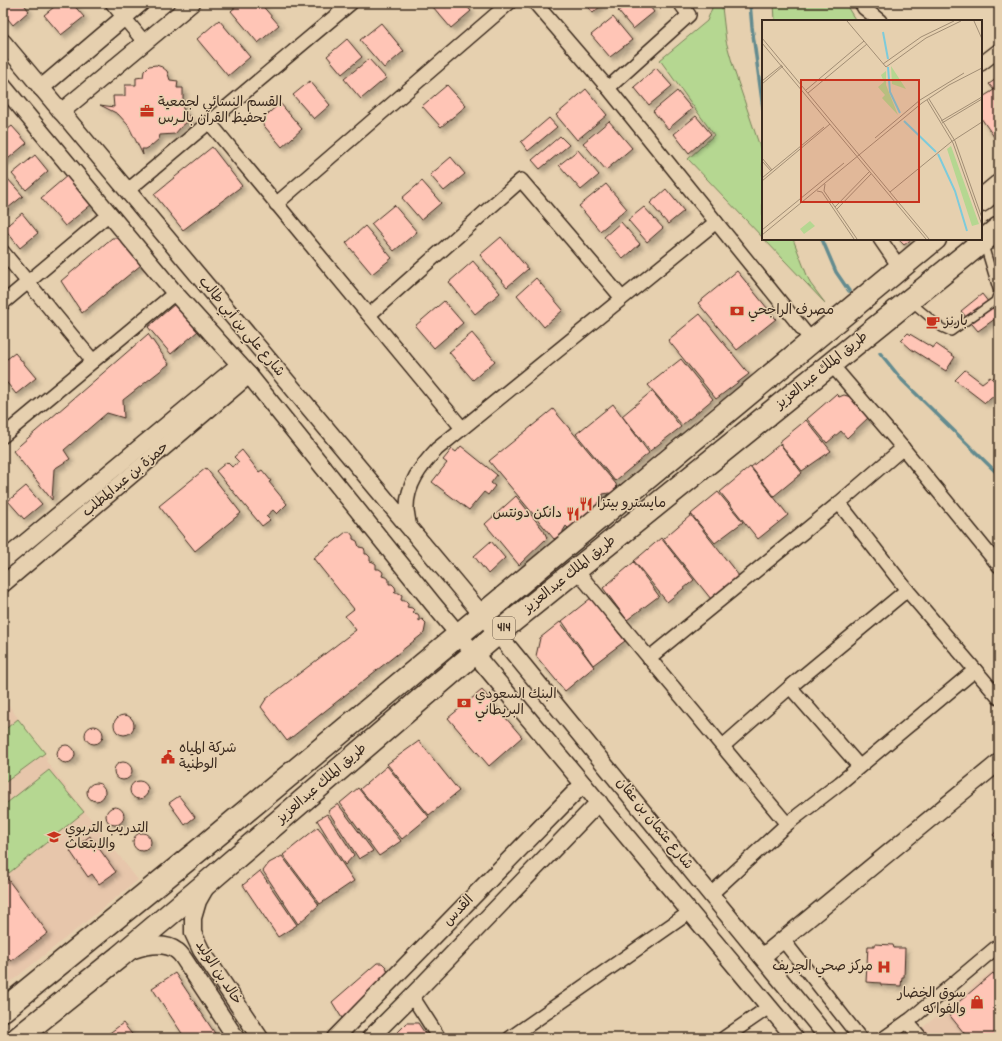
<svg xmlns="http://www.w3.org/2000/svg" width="1002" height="1041" font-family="Dekko,'Playpen Sans Arabic',sans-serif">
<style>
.built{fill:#e7c6ab}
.green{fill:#b5d791;stroke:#788058}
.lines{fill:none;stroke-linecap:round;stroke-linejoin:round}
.stream{stroke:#638b8f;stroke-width:3.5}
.building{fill:#ffc5b6;stroke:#3b2a1e;filter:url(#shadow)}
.service-casing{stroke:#3b2a1e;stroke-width:10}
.minor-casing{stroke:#3b2a1e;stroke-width:16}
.tertiary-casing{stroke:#3b2a1e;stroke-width:19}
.trunk-casing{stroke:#3b2a1e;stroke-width:25}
.service{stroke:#e6d0af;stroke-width:7}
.minor{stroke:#e6d0af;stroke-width:13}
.tertiary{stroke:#e6d0af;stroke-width:16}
.trunk{stroke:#e6d0af;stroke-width:22}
.labels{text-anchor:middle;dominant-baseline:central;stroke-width:3;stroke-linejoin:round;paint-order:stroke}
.shield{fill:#e6d0af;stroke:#6e5c4a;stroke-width:1}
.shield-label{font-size:13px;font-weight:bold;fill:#3b2a1e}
.poi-label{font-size:14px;fill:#3b2a1e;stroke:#e6d0af;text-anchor:start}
.street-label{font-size:14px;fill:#3b2a1e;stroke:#e6d0af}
.inset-river{fill:none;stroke:#7dcbdb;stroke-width:2}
.inset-road{fill:none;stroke:#a28e75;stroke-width:1}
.view{fill:#c8321e;fill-opacity:0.15;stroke:#c8321e;stroke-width:2}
.inset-edge{fill:none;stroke:#3b2a1e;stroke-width:2}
</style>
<defs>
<filter id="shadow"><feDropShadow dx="3.5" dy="3.5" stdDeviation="2" flood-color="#0004"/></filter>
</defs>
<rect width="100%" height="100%" fill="#e6d0af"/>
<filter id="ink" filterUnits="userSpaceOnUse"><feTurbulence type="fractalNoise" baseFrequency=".025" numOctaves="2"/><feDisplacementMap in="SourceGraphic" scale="8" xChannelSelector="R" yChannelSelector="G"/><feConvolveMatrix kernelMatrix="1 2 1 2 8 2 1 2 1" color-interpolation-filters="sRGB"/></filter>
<g filter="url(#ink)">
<g class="built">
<polygon points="3,698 48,759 46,761 138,880 3,988"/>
<polygon points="999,965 999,1038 910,1038"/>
</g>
<g class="green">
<polygon points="710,3 723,3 722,7 726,41 735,73 763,156 763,238 688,159 714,135 660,60 707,21 712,8"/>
<polygon points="774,3 845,3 856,21 775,21"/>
<polygon points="764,239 793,239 810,283 825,303"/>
<polygon points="18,719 45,753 3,784 3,731"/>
<polygon points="49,770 84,812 9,873 3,865 3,806"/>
</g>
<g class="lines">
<g class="stream">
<polyline points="750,3 752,27 763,108"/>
<polyline points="822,239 836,272 849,291"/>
<polyline points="880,353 902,380 999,475"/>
</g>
</g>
<g class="building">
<polygon points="3,3 23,3 29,11 13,25 3,13"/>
<polygon points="59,3 72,3 84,17 61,35 44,15"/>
<polygon points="240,3 260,3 279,25 258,43 231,11"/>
<polygon points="438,3 464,3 471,11 451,28 433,7"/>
<polygon points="585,3 604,3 593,13"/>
<polygon points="628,3 647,3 654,12 633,29 618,11"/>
<polygon points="613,17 632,40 610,57 591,35"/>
<polygon points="219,20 250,57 228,76 197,39"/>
<polygon points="381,23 404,51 384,68 360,40"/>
<polygon points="347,39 362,57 342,74 327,56"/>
<polygon points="369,59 386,78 361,99 344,79"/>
<polygon points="156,65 162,67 167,71 170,80 178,81 177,88 183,88 183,109 191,119 181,127 175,134 160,135 159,139 151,146 146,149 142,149 143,155 128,125 118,114 100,105 114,107 113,96 125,96 125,85 136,85 136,78 143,77 144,71 149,66"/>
<polygon points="656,68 672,86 649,105 634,87"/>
<polygon points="999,77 999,144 981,118 981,98 994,90 989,84"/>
<polygon points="310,81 330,105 314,119 293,95"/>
<polygon points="447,85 466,106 441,127 422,106"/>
<polygon points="586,89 607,115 577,140 556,115"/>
<polygon points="677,91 692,109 668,129 653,111"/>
<polygon points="280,103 302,129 282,147 260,121"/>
<polygon points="696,116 711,134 689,153 674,134"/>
<polygon points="549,118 557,127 528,151 521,142"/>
<polygon points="609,121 632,148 606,170 583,143"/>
<polygon points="12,126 27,143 3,163 3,133"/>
<polygon points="560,136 569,145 540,169 532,160"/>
<polygon points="212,147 242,186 183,230 154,194"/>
<polygon points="578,150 599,175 581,190 559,165"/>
<polygon points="35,155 48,171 26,190 12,174"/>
<polygon points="451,157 465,174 444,191 430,175"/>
<polygon points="68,175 92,204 65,226 41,198"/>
<polygon points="7,178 23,196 3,212 3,182"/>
<polygon points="422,181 441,203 421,220 402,198"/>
<polygon points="606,184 627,209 600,231 579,206"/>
<polygon points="666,189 684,211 668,224 650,203"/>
<polygon points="394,205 417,232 394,251 371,224"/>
<polygon points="644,207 663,228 647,242 628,220"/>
<polygon points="22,213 38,233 20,248 4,228"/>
<polygon points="621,222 640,244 623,259 604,237"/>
<polygon points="365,226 392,258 372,274 346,243"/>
<polygon points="501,237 528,269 507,287 480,255"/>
<polygon points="112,238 121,238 141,265 82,313 61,281"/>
<polygon points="898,239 912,239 904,245"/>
<polygon points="473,261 500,293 475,314 449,282"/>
<polygon points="737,271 776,319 737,350 698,303"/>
<polygon points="536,278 563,310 544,327 517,295"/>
<polygon points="982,294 999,316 978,331 961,311"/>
<polygon points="444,301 463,323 434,348 415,326"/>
<polygon points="175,304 198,331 171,354 148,327"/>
<polygon points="700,314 749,374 716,399 668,340"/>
<polygon points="472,333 495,361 473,380 449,352"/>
<polygon points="908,333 933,348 936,344 955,357 946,371 911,349 901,340"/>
<polygon points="148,334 169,364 123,400 124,418 107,413 64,450 70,459 54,469 52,500 13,451"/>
<polygon points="15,353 36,378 16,394 3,378 3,362"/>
<polygon points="681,359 713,399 682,425 648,385"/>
<polygon points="965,370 982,383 990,377 999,385 999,392 985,403 955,380"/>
<polygon points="999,373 999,383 993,378"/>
<polygon points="652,391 681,427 650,451 622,416"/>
<polygon points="836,394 839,397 844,395 851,397 870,416 847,438 841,431 827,443 807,419"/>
<polygon points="613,404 649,453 615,481 576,434"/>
<polygon points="553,409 616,484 617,489 614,495 609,493 603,494 603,499 587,516 569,529 566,526 563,531 563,534 554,539 489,461"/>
<polygon points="806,420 831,451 802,471 779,442"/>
<polygon points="780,444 802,473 774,496 751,467"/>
<polygon points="461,446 497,475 491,483 495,486 488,495 484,492 469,510 432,482 447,463 443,460 452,449 456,452"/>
<polygon points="242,450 259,472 262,470 271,481 269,482 287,504 277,514 273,510 266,516 270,520 262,526 216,471 227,462 232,467 239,462 234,457"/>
<polygon points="750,467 788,515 758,539 720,492"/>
<polygon points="206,468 241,513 195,551 159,506"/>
<polygon points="26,486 42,504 24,519 8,501"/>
<polygon points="718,492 743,522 715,543 691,514"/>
<polygon points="516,496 544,531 547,538 519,565 485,524"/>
<polygon points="691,515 739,576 711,599 663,539"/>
<polygon points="346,532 350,532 353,536 353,539 357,541 359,547 364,548 365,551 365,554 367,554 370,557 370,561 373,562 376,564 376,569 379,569 382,571 383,573 382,576 388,578 389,580 389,584 392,584 395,587 396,591 394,592 395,593 399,593 402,595 401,600 403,601 406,601 408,603 408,605 407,607 412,608 414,610 413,613 418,614 419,616 419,621 422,619 426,623 424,633 287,741 261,707 266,699 356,630 345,616 354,609 313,558"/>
<polygon points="661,538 694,580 667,602 634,561"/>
<polygon points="491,541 505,558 488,574 474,556"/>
<polygon points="634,562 659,596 627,620 603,588"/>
<polygon points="591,598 625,641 593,665 562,621"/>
<polygon points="560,622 594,667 565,691 536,656 540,638"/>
<polygon points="482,690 522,737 489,766 448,718"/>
<circle cx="124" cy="725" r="10"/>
<circle cx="94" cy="735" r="9"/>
<polygon points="419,741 459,791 429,815 387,764"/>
<circle cx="66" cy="754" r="9"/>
<circle cx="123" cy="771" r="9"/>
<polygon points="387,766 429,817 402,839 360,789"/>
<circle cx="139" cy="790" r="9"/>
<circle cx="96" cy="792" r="9"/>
<polygon points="358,788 401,841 379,856 340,803"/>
<polygon points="179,796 195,817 185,825 169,803"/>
<polygon points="338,804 373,851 359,859 328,811"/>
<circle cx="115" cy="816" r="9"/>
<polygon points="327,814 354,855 345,865 317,820"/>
<polygon points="318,827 354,881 320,904 283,855"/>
<polygon points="999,828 999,840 993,835"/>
<circle cx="142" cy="842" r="9"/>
<polygon points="90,836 116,872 99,884 92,874 88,877 70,851"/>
<polygon points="282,856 319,905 298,924 263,871 269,863"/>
<polygon points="260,871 297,925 278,937 243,885"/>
<polygon points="3,873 48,933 11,961 8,958 3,962"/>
<polygon points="874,944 893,945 894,948 905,948 904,977 902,977 901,986 881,985 881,983 866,982 868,946 874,946"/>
<polygon points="377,963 382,963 386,967 388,972 387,980 345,1023 332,1002"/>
<polygon points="175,973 218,1038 185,1038 152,988"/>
<polygon points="993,973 999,980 999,1038 968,1038 947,1012"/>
<polygon points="123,1023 135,1038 103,1038"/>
<polygon points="407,1023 418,1023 428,1038 392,1038"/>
</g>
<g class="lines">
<g class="service-casing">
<polyline id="service" points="911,302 942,328 951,332 995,301 998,292 984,245"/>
</g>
<g class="minor-casing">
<g id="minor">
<polyline points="112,3 145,43"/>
<polyline points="535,3 608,88 812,341"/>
<polyline points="861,3 864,8 880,21"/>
<polyline points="981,64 999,50"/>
<polyline points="608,88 689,15 680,3"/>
<polyline points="209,122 462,428"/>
<polyline points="127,191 351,3"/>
<polyline points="276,204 509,3"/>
<polyline points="880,239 900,268"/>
<polyline points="3,252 93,361"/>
<polyline points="3,303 109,214"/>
<polyline points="369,315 521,180 622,298"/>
<polyline points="831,364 903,448 999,566"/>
<polyline points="3,436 175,293"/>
<polyline points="839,503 907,590 999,698"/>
<path d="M410,529C409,523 408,516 407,510C406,485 421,466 437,449L716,222"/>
<polyline points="576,570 787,824"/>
<polyline points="649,658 839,503 903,448"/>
<polyline points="790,687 859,766"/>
<polyline points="723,746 790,687 907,590"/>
<polyline points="711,894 787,824 840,783 975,670"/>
<polyline points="783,940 860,1038"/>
<polyline points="412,996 439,1038"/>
<polyline points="907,1022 921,1038"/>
<polyline points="510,1038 690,912"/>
<polyline points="724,1038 769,1007"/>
<polyline points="884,1038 911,1019 999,945"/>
</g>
</g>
<g class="tertiary-casing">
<g id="tertiary">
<polyline points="3,42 479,611 828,1038"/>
<polyline points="3,86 175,293 249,375 433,604 795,1038"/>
<polyline points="41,88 141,3"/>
<polyline points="61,112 192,3"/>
<polyline points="3,561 239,365"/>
<polyline points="3,584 249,375"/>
<polyline points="206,887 198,901 193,918 193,933 201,950 260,1038"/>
<path d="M127,953C141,946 164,941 177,951C180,953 182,956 184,959L236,1038"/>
<polyline points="762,957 999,762"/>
<polyline points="335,1038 583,784"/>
<polyline points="370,1038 412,996 599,802"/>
</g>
</g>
<g class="trunk-casing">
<g id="trunk">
<polyline points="981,201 999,186"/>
<polyline points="3,1010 203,847 935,239"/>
<polyline points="18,1038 119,957 209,881 498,633 999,228"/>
</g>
</g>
<use href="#service" class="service"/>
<use href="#minor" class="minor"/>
<use href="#tertiary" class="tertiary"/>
<use href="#trunk" class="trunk"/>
</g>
</g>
<defs>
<g id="office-bare" transform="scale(1.08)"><path d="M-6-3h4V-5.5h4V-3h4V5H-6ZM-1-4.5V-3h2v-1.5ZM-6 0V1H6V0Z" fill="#c8321e" stroke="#e6d0af" stroke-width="2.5" paint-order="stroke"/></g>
<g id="bank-bare" transform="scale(1.08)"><path d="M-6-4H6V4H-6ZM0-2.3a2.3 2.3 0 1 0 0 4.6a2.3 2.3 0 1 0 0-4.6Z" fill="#c8321e" stroke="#e6d0af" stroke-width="2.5" paint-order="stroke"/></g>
<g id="cafe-bare" transform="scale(1.08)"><path d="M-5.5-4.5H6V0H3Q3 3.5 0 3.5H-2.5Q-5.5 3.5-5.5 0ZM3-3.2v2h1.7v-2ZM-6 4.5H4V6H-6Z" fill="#c8321e" stroke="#e6d0af" stroke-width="2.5" paint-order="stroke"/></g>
<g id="restaurant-bare" transform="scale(1.08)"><path d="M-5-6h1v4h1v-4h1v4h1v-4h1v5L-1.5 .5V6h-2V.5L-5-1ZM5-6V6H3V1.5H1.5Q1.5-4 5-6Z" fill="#c8321e" stroke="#e6d0af" stroke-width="2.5" paint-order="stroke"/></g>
<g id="civic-bare" transform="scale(1.08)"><path d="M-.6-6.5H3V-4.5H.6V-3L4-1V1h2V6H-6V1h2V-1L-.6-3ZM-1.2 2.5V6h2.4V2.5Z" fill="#c8321e" stroke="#e6d0af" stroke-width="2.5" paint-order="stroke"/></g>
<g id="school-bare" transform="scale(1.08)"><path d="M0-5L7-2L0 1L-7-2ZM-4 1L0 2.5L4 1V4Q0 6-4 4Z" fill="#c8321e" stroke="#e6d0af" stroke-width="2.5" paint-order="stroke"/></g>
<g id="hospital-bare" transform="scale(1.08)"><path d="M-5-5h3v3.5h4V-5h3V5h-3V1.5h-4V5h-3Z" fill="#c8321e" stroke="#e6d0af" stroke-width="2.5" paint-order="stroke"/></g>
<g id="shop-bare" transform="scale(1.08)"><path d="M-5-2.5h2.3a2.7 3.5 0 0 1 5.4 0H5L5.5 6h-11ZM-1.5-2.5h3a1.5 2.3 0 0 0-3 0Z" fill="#c8321e" stroke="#e6d0af" stroke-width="2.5" paint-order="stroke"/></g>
</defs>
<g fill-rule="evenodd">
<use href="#office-bare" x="147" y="111"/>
<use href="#bank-bare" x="737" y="311"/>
<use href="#cafe-bare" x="933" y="322"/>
<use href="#restaurant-bare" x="586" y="504"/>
<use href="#restaurant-bare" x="573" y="514"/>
<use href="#bank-bare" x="464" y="703"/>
<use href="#civic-bare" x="168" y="757"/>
<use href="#school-bare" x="54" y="837"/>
<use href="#hospital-bare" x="884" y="967"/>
<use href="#shop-bare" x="977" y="1002"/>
</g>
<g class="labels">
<rect class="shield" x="493" y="617" width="22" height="22" rx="3"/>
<g class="shield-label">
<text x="504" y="628">414</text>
</g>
<g class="poi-label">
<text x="158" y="103">القسم النسائي لجمعية<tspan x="158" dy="16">تحفيظ القرآن بالـرس</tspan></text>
<text x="748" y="311">مصرف الراجحي</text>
<text x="944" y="322">بارنز</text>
<text x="597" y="504">مايسترو بيتزا</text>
<text x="562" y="514" text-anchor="end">دانكن دونتس</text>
<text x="475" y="695">البنك السعودي<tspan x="475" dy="16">البريطاني</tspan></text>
<text x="179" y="749">شركة المياه<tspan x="179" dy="16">الوطنية</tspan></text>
<text x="65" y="829">التدريب التربوي<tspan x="65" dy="16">والابتعاث</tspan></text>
<text x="873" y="967" text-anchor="end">مركز صحي الجريف</text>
<text x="966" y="994" text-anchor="end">سوق الخضار<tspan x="966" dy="16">والفواكه</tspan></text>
</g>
<g class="street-label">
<text transform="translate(241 327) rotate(50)">شارع علي بن أبي طالب</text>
<text transform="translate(822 371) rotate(-39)">طريق الملك عبدالعزيز</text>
<text transform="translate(126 480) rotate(-40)">حمزة بن عبدالمطلب</text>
<text transform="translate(570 575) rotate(-39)">طريق الملك عبدالعزيز</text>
<text transform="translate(322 784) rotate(-41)">طريق الملك عبدالعزيز</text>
<text transform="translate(654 824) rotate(51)">شارع عثمان بن عفان</text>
<text transform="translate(459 911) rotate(-46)">القدس</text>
<text transform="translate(218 973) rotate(57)">خالد بن الوليد</text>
</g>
</g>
<g transform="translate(762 20)">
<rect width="220" height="220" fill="#e6d0af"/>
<path d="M129,46L144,69L130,64ZM124,51V65L136,95L120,78L123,75L116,67L122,62L119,55ZM189,126L217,204L210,206L185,129ZM48,201L53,206L42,214L38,209Z" fill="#b5d791"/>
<path class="inset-river" d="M121,12L126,39M126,47L128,72L138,93M142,101L174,132M176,134L193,171L205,211"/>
<path class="inset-road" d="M85,1L124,47L164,18L199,1M212,1L220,19M0,18L167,219M0,23L164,219M121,44L159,17L192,1M0,61L20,45M0,64L21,46M44,70L102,21M46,73L105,24M167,79L193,121L220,198M165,80L191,123L220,205M179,101L220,77M180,103L220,79M113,118L158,80L202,53M0,138L10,150M0,141L9,151M0,158L62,107M0,161L68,104M63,164L62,171L95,219M55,171L60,172L92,219M128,172L189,122L220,102M73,187L107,152M75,189L109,154M0,210L82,143M0,215L160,83L187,65L220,48"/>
<path class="view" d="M39,60H157V182H39Z"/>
<rect width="220" height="220" class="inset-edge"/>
</g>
<rect width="1002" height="1041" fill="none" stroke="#e6d0af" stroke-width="16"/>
<rect x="8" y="8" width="986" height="1025" fill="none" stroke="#3b2a1e" stroke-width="1.5" filter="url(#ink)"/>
</svg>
